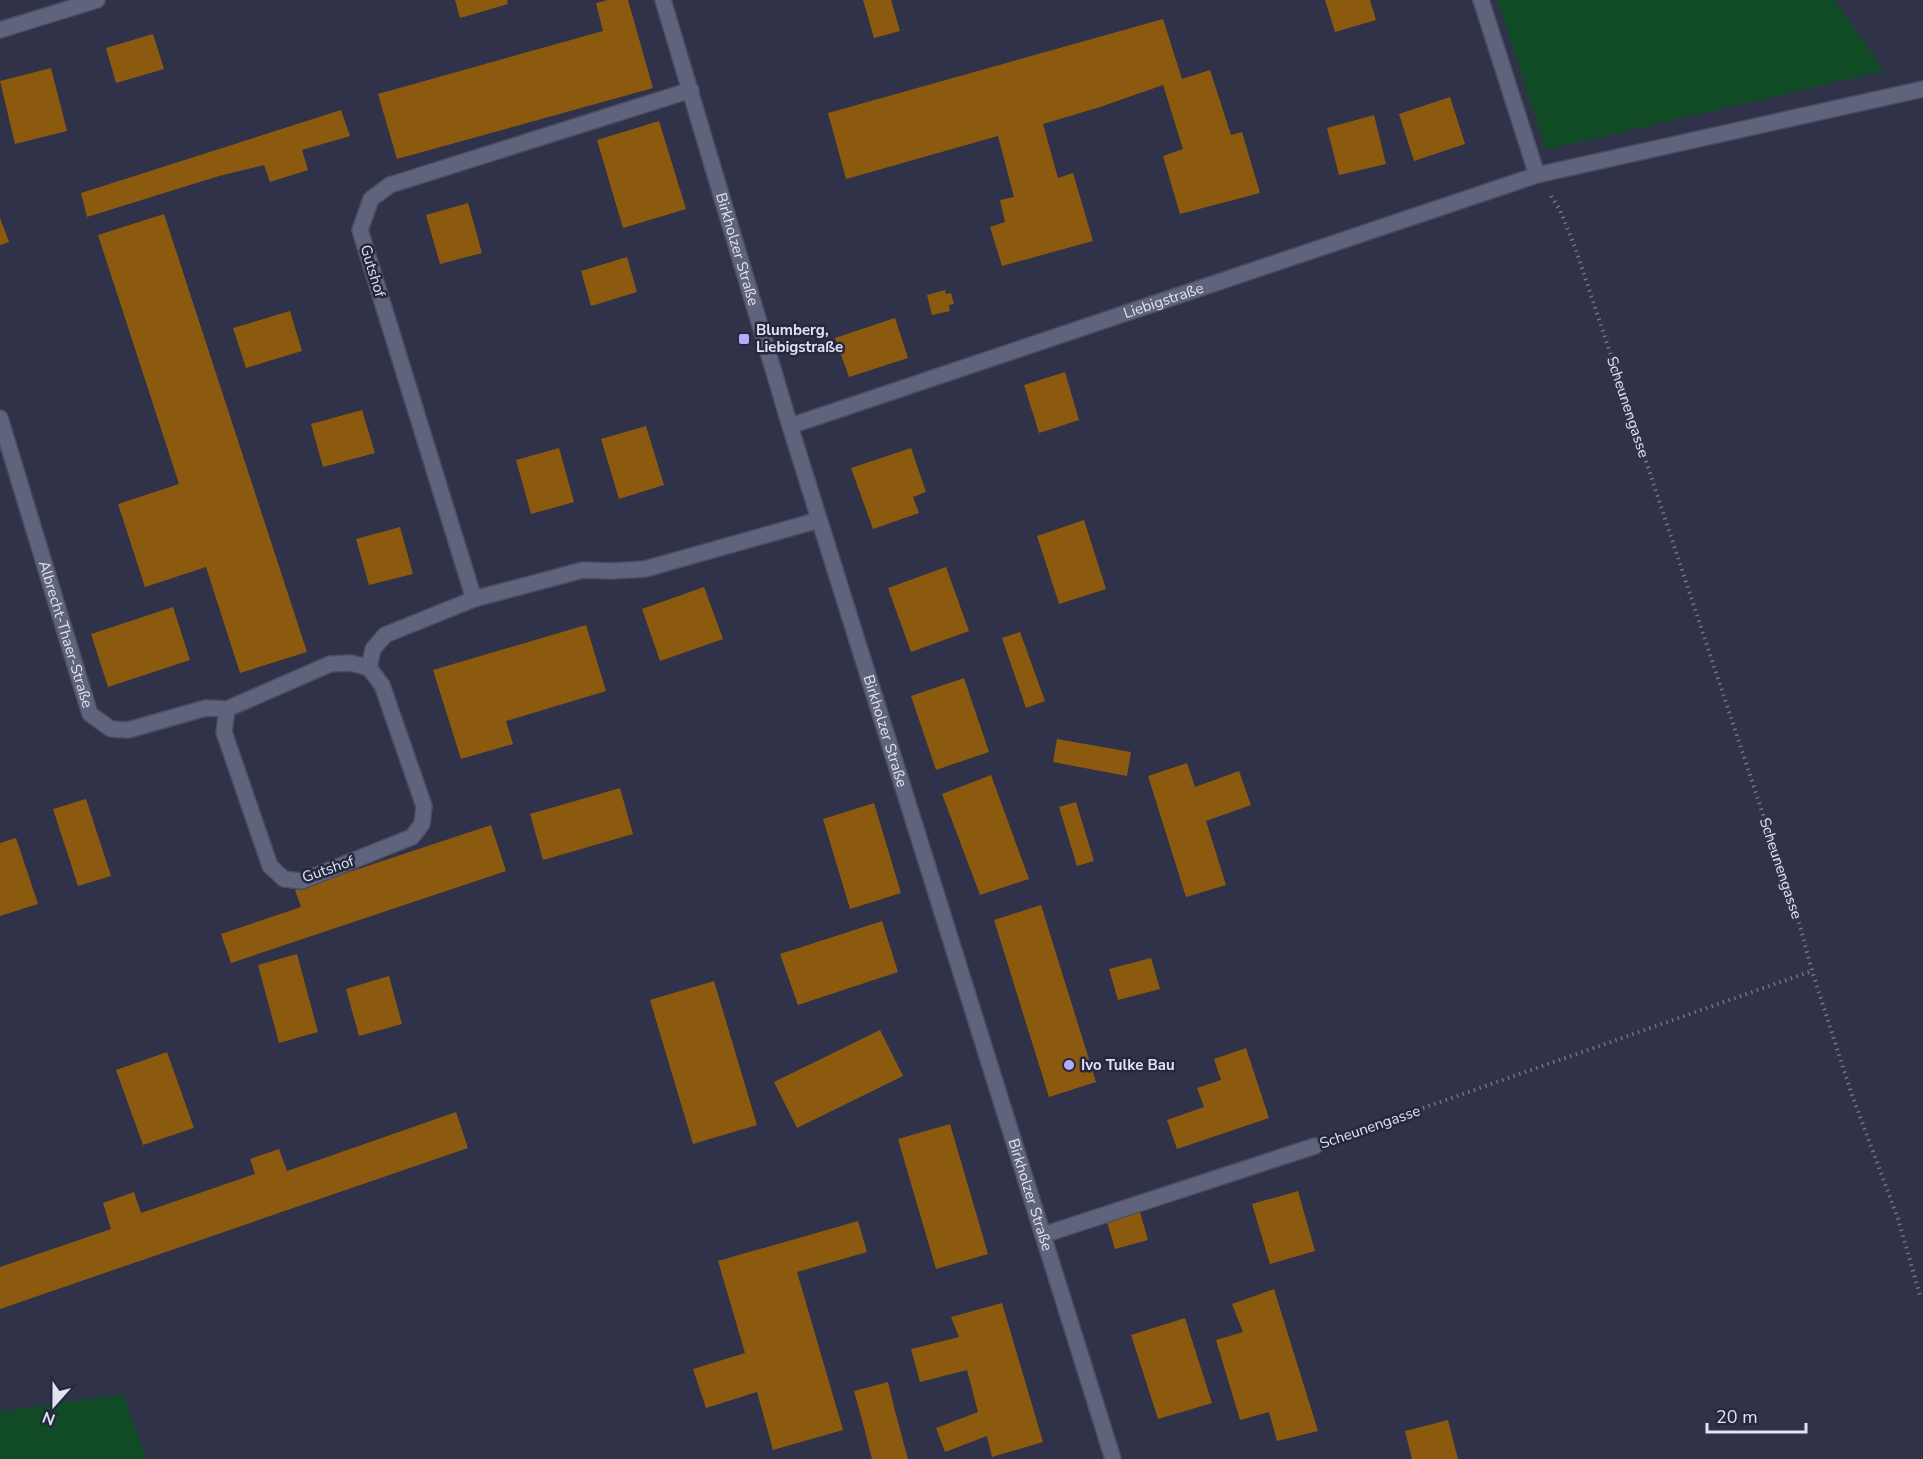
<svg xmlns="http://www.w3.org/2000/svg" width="1923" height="1459" font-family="'Nunito Sans',sans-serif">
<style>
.green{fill:#104b25}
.building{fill:#8c5a0e}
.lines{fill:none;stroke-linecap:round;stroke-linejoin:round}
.service-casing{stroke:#4b4e61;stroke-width:18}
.minor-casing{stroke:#4b4e61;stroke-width:18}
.secondary-casing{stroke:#4b4e61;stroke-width:18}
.path{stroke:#707386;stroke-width:4;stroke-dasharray:1.5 4.5;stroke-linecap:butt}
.service{stroke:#5f637c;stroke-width:15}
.minor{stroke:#5f637c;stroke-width:15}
.secondary{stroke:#5f637c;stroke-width:15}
.poi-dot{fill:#b1adfa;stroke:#25283e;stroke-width:2}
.labels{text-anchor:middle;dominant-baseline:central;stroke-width:5;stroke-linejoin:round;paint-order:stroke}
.street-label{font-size:15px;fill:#e0e3f1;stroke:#25283e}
.poi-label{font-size:15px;font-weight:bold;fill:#e0e3f1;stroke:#25283e;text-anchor:start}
</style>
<rect width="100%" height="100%" fill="#2f3248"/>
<g class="green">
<polygon points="1497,0 1835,0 1884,71 1546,150"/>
<polygon points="123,1394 147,1459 0,1459 0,1412"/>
</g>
<g class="building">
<polygon points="455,0 507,0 508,4 460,18"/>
<polygon points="608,0 628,0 653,88 397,159 378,94 603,31 596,3"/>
<polygon points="863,0 891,0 900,31 874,38"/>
<polygon points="1325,0 1370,0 1376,20 1335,32"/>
<polygon points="1163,19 1182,79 1210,70 1231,135 1242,132 1260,193 1180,214 1163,156 1183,149 1163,85 1100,107 1043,124 1058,178 1073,173 1093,241 1002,266 990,227 1005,222 1000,200 1014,197 998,136 846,179 828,113"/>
<polygon points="153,34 164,69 116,83 106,48"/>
<polygon points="51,68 67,131 15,144 0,81"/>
<polygon points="1450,97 1465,144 1414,161 1399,114"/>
<polygon points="341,110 350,136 302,150 308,170 270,182 264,165 219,176 87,217 81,193"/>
<polygon points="1374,115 1386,164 1339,175 1327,128"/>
<polygon points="659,121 686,209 623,228 597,140"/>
<polygon points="468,203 482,253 440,264 426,215"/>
<polygon points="164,214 307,652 240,673 206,567 145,587 118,504 179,484 98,235"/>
<polygon points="0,218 9,242 0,245"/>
<polygon points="627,257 637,292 591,306 581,271"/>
<polygon points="945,290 946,294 951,293 954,304 949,305 950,311 932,315 927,295"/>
<polygon points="290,311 302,351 246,368 233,328"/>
<polygon points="895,318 908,358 849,377 835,338"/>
<polygon points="1065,372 1079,420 1039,433 1024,385"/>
<polygon points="362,410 375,453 323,467 311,424"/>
<polygon points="646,426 664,485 619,499 601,439"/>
<polygon points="559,448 574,502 531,514 516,460"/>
<polygon points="911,448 926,492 913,497 919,513 873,529 851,468"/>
<polygon points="1084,520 1106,589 1059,604 1037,536"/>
<polygon points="400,527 413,574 369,585 356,539"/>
<polygon points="946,567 969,631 911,652 888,588"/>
<polygon points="704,587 723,639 660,661 642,609"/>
<polygon points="173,607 190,660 108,687 91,634"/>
<polygon points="586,625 606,691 506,721 513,744 461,759 433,670"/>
<polygon points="1020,632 1045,701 1026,708 1002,638"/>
<polygon points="964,678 989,752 936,770 911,696"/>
<polygon points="1057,739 1131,752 1127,776 1053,762"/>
<polygon points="1187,763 1195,787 1239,771 1251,805 1206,821 1226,885 1186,897 1148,776"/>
<polygon points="991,775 1029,879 980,895 942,794"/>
<polygon points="620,788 633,834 543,860 530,814"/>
<polygon points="86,799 111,876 78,886 53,809"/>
<polygon points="1076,802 1094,861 1077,866 1059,807"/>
<polygon points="874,803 901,893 850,909 823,819"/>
<polygon points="491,825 506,871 231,963 221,934 301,907 295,890"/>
<polygon points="16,838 38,904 0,916 0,843"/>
<polygon points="1041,905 1096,1082 1049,1097 994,920"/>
<polygon points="882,921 898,972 798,1005 780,954"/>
<polygon points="297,954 318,1032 279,1043 258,965"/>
<polygon points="1151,958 1160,989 1118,1000 1109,969"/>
<polygon points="389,976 402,1024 359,1036 346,989"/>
<polygon points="714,981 757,1125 693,1144 650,1000"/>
<polygon points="880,1030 903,1076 797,1128 774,1082"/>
<polygon points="1246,1048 1269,1118 1177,1149 1167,1120 1204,1107 1197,1088 1221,1080 1214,1059"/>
<polygon points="167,1052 194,1128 143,1145 116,1070"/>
<polygon points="456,1112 468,1148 0,1309 0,1267 111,1229 103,1203 134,1192 141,1213 255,1174 250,1159 279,1149 287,1171"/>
<polygon points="950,1124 988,1254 936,1269 898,1139"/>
<polygon points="1298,1191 1315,1251 1270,1264 1252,1204"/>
<polygon points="1140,1212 1148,1240 1115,1249 1107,1222"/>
<polygon points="858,1221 867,1252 797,1272 843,1430 773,1450 757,1392 706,1408 693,1369 745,1353 718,1261"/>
<polygon points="1274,1289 1318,1431 1277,1441 1269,1412 1240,1420 1216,1340 1243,1332 1232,1304"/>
<polygon points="1002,1303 1043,1442 992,1457 987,1436 945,1452 936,1428 978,1412 967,1370 920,1382 911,1349 959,1337 951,1317"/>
<polygon points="1185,1318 1212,1403 1158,1419 1131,1335"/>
<polygon points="888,1382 895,1411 908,1459 872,1459 862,1420 854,1391"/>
<polygon points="1448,1420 1458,1459 1412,1459 1405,1431"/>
</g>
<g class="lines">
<g class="service-casing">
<g id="service">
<path id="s2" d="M0,418L90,714L111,729L128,730L206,708L227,709"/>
<polygon points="351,663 369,668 382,685 424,806 422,824 412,837 302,881 284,879 270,866 224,732 227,709 330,664"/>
</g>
</g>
<g class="minor-casing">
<g id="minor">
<polyline points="1481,0 1537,175"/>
<polyline points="0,30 97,0"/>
<path id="s3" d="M790,426L1537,175L1923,89"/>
<polyline points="474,599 360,230 371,199 390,185 691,90"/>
<polyline points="369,668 373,649 385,635 474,599 583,570 611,571 645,569 819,520"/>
<polyline points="1043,1235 1315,1146"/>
</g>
</g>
<g class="secondary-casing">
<g id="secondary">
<path id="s4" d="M663,0L790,426L1113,1459"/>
</g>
</g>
<g class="path">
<path id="s1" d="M1551,196L1560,210L1576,250L1800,926L1812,971L1852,1095L1898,1219L1920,1295"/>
<polyline points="1338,1138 1812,971"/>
</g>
<use href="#service" class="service"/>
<use href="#minor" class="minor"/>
<use href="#secondary" class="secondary"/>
</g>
<g class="poi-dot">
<rect x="738" y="333" width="12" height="12" rx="3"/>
<circle cx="1069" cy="1065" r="6"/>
</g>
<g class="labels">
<g class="street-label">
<text stroke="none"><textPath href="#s4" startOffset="260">Birkholzer Straße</textPath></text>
<text transform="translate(373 271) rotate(73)">Gutshof</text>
<text stroke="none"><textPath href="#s3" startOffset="394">Liebigstraße</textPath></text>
<text stroke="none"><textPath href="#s1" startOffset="225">Scheunengasse</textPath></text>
<text stroke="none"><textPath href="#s2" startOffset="226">Albrecht-Thaer-Straße</textPath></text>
<text stroke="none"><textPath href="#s4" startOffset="764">Birkholzer Straße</textPath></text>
<text stroke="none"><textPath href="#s1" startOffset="711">Scheunengasse</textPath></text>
<text transform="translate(328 869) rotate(-19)">Gutshof</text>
<text transform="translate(1370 1127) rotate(-19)">Scheunengasse</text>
<text stroke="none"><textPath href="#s4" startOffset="1250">Birkholzer Straße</textPath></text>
</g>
<g class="poi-label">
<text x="756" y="330">Blumberg,<tspan x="756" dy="17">Liebigstraße</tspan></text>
<text x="1081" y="1065">Ivo Tulke Bau</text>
</g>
</g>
<g transform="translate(54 1405) rotate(201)" stroke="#25283e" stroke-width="4.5" paint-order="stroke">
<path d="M0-4.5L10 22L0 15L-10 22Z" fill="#e0e3f1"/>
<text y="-9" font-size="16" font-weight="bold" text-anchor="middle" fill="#e0e3f1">N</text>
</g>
<path d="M1707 1423v9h99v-9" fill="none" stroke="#e0e3f1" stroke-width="3"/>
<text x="1716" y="1423" font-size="18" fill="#e0e3f1" stroke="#25283e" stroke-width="4.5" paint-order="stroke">20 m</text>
</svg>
